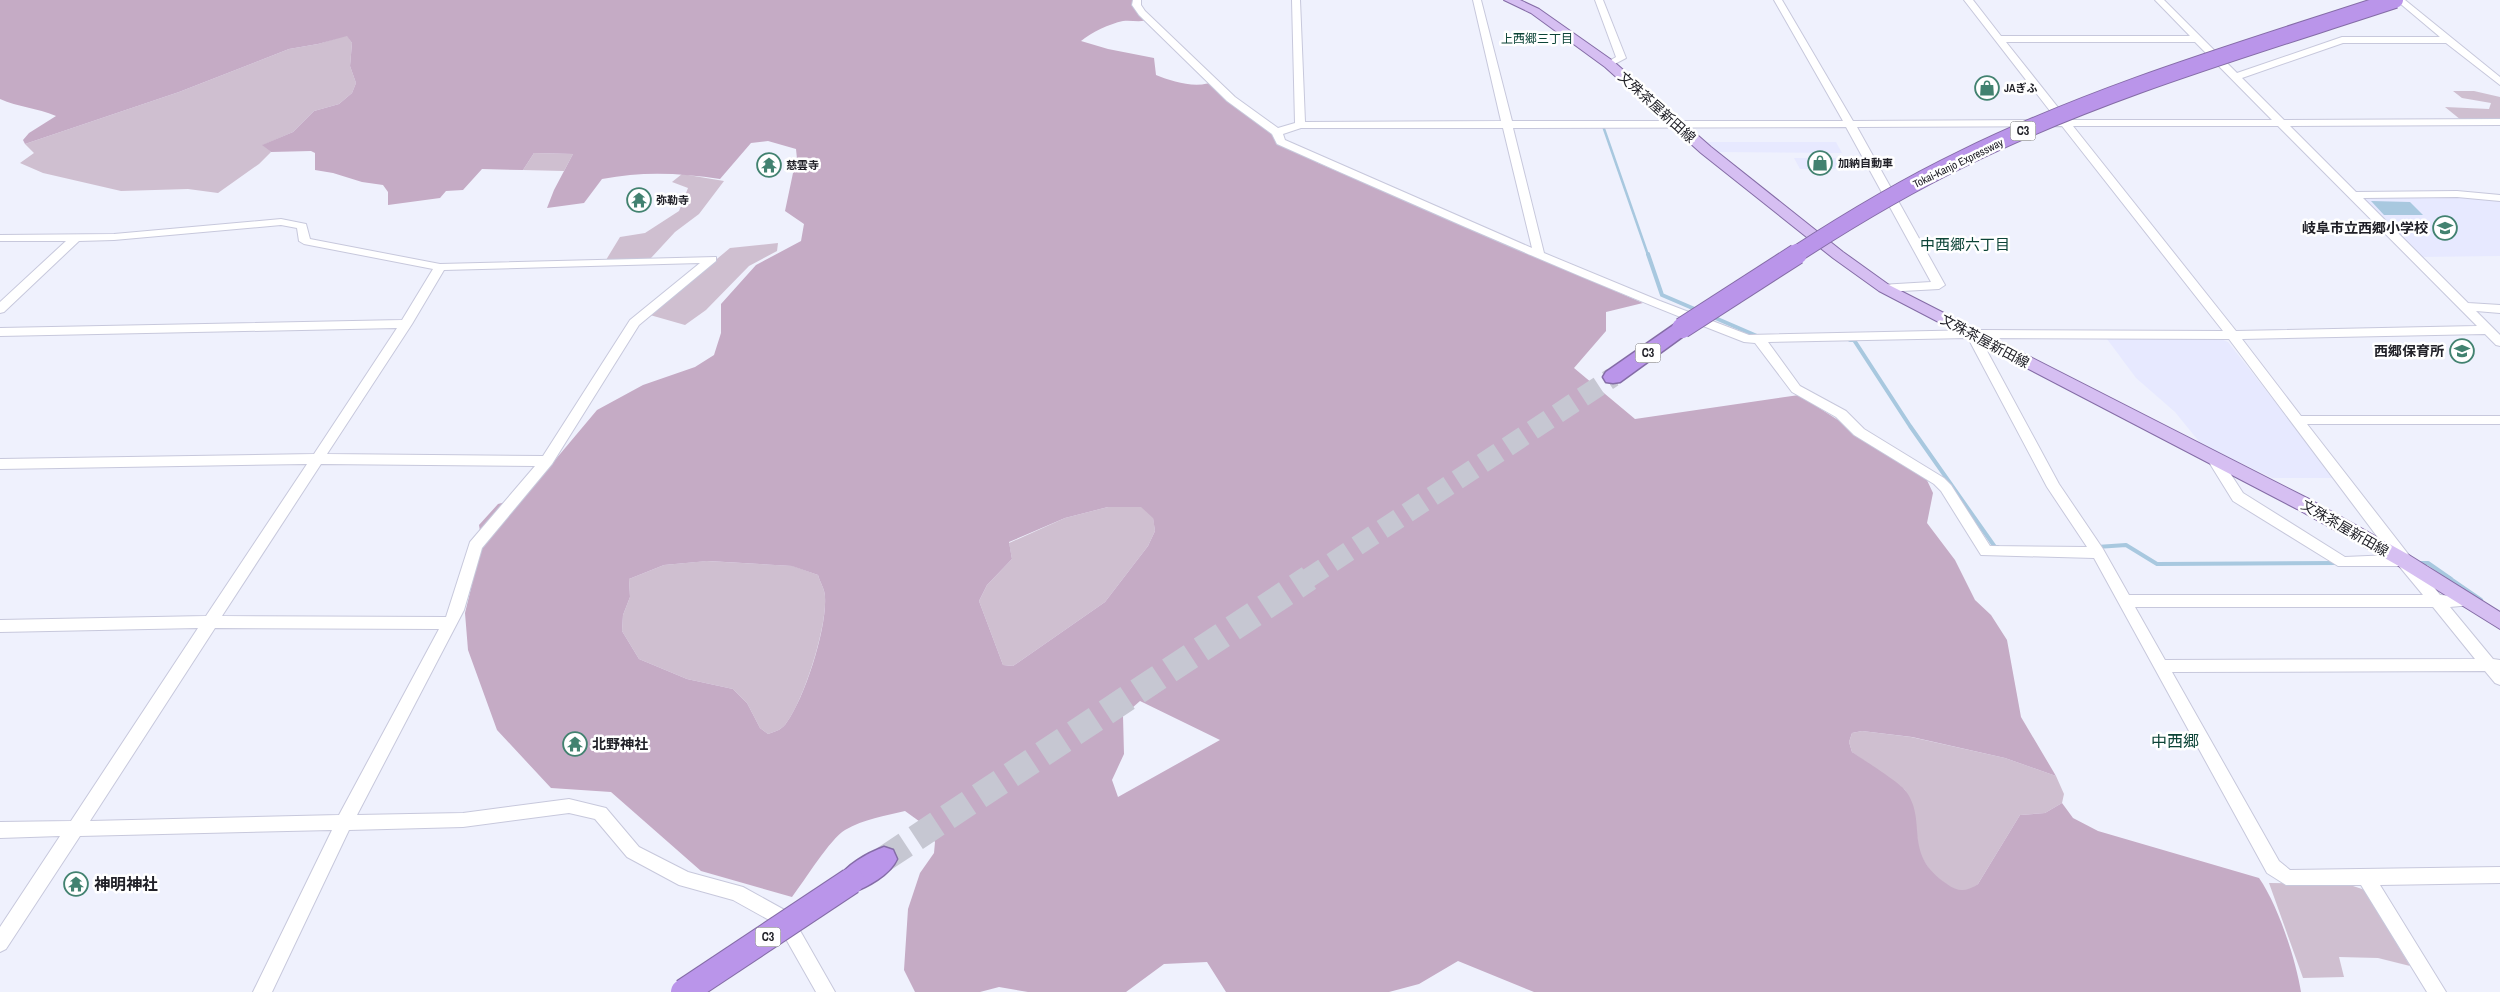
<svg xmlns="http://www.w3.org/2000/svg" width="2500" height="992" font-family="'Archivo Narrow','Noto Sans JP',sans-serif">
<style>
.built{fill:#e7e9ff}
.green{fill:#cfbfd0}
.forest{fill:#c5abc5;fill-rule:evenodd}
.water{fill:#a8c8df}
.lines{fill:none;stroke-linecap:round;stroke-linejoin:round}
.stream-far2{stroke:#a8c8df;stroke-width:2.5}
.stream-far1{stroke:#a8c8df;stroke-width:4}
.stream{stroke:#a8c8df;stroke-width:4.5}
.building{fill:#606a7a}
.highway-tunnel-far1{stroke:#c6c7d2;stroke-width:20;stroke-dasharray:20 10;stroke-linecap:butt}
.highway-tunnel{stroke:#c6c7d2;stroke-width:26;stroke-dasharray:26 12;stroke-linecap:butt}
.minor-casing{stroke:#c7c8dc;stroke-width:2}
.major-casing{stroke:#846ca6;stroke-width:2}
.highway-casing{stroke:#846ca6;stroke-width:3}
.minor{fill:#fff;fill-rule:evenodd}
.major{fill:#d6bff2;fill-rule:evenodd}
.highway{fill:#ba95ea;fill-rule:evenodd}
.highway-bridge-far2-casing{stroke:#846ca6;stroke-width:18;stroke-linecap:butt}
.highway-bridge-far1-casing{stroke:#846ca6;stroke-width:22;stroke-linecap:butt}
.highway-bridge-casing{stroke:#846ca6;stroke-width:28;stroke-linecap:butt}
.highway-bridge-far2{stroke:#ba95ea;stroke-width:16}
.highway-bridge-far1{stroke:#ba95ea;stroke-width:20}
.highway-bridge{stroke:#ba95ea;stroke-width:26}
.labels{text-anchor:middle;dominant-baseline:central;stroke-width:5;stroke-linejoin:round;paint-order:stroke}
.far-poi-label{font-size:11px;font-weight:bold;fill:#212128;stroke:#fff;text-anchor:start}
.far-street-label{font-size:11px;fill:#212128;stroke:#fff}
.far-neighbourhood-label{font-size:12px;fill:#0c4437;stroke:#fff}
.shield{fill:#fff;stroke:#646468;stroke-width:1}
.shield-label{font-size:12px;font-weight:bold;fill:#212128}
.street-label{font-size:14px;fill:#212128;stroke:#fff}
.poi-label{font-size:14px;font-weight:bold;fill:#212128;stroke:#fff;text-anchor:end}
.neighbourhood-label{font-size:15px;fill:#0c4437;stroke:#fff}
.quarter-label{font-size:16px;fill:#0c4437;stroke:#fff}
.near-poi-label{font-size:16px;font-weight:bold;fill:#212128;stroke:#fff;text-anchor:start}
</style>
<rect width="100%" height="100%" fill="#eff1fd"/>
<g class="built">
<polygon points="1706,142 1836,142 1842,153 1716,152"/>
<polygon points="1794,158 1841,158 1846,169 1800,169"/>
<polygon points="2459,196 2500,200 2500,256 2420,257 2361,199 2362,197"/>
<polygon points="2107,339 2221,339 2228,342 2335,478 2272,478 2201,444 2175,412 2136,378"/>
</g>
<g class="green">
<polygon points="347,35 352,43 350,66 356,83 352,93 339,104 314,111 293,132 263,145 271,152 259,164 218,193 188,189 121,191 43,173 20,163 34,153 25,144 179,92 289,49 318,44"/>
<polygon points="2453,91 2474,91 2500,97 2500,120 2461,120 2445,107 2489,109 2491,103 2462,98"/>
<polygon points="534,153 573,154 564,171 523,170"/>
<polygon points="682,174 724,181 699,214 675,232 651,258 606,260 620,237 645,233 679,211 688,188 672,182"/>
<polygon points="778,243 777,251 749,266 706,310 685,325 650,315 730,248"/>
<polygon points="1108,507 1142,507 1153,517 1155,531 1148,546 1105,602 1013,666 1003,665 979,601 987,585 1012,559 1009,543 1065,518"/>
<path d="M707,561L793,566L818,575C820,582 825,590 825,597C827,627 804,699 787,722C782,730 776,731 768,734L760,728L747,703L733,689L687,679L639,659L622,631L623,615L630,597L629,579L664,565Z"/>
<polygon points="1862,731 1911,737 2005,758 2056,776 2064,794 2062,803 2045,813 2020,815 1978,884 1970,890 1956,891 1933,875 1919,853 1914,811 1905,790 1852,752 1849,742 1852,733"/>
<polygon points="2269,883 2347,884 2365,890 2410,966 2378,958 2339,957 2344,977 2303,978"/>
</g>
<path class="forest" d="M0,0H1136L1150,19C1141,23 1133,20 1123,21C1109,24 1092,32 1081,41L1108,49L1154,58L1156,75C1173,82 1199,90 1217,80L1274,137L1318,163L1643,303L1606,312V331L1574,368L1635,419L1799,395L1925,476L1933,493L1927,523L1955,560L1975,600L1991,615L2007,640L2021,717L2056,776L2005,758L1912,737L1862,731L1852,733L1849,742L1852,752C1864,760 1897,781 1905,790C1929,821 1901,853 1947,884C1958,892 1966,892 1978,884L2020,815L2045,813L2062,803L2073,818L2098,831L2259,878C2278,905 2296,960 2301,992H1534L1458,961L1419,984L1389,992H1226L1207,962L1164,964L1126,992H1028L999,987L980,992H915L904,970L908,909L920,873L934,853L935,842L923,824L905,811C885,816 864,819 845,830C830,839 805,880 792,897L701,871L611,792L551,788L497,730L468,650L465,613L482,543L479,525L498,504L524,497L597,410L643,385L695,367L714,355L721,333V304L756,265L801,241L804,224L785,211L793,173L798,169L796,149L768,141L751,143L720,179C680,173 643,171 602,179L584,203L547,208L554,190L573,154L534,153L523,170L482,169L463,190L446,191L440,198L388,205V192L383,185L362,182L333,173L315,170V153L311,151L271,152L262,145L293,132L314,111L339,104L352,93L356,83L350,66L352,43L347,36L318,44L289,49L179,92L25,144L23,140L29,133L56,116C37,108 18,107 0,99ZM1108,507H1141L1153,518L1155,531L1148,546L1105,602L1013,666L1003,665L979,601L987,585L1012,559L1009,542L1065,518ZM708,561L792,566L818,575C820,582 825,590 825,597C827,628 805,697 787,722C782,730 776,731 768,734L760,728L747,703L733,689L687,679L639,659L622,631L623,615L630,597L629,579L664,565ZM1140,701L1220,740L1118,797L1112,780L1124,754L1123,716Z"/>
<polygon class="water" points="2371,201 2410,202 2423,215 2384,215"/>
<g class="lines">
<polyline class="stream-far2" points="1603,126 1648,255"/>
<g class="stream-far1">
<polyline points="1648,254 1662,295 1697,310"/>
<polyline points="1713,317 1757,336"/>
<polyline points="1850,340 1854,340 1910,426 1995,547 1998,547"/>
<polyline points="2097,547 2126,545 2157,564 2338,563"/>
<polyline points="2417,563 2428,563 2451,579"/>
</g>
<polyline class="stream" points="2449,578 2481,600"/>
</g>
<polygon class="building" points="574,737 585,743 576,752 565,745"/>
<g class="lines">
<polyline class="highway-tunnel-far1" points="1307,579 1613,377"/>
<polyline class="highway-tunnel" points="884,859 1309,578"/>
<g class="minor-casing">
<g id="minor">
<path d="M1133,0H1141V5L1145,11L1235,97L1278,128L1295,123L1292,0H1300L1305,122L1501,121L1473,0H1481L1512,121H1843L1774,0H1782L1853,121L2057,120L1964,0H1973L2001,36H2190L2155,0H2164L2237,73L2342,37H2440L2396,0H2405L2500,77V85L2446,43H2343L2242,78L2284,120L2500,119V125L2290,126L2356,192L2457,191L2500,195V201L2457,197L2363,198L2468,303L2500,305V313L2476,311L2500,335V346L2496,345L2485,334L2242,339L2301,416H2500V424H2307L2440,595L2471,597L2473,601L2471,605L2450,607L2493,659L2500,660V685L2495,683L2485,671L2172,672L2279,861L2290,870L2500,867V883L2380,885L2446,992H2427L2361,885H2286L2267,873L2094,558L1981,555L1941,491L1934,484L1854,435L1836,417L1792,392L1755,343L1744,342C1586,281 1432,213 1277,144L1272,134L1227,101L1139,15L1132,5ZM2006,42H2195L2272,120H2068ZM2062,126L2223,331L1979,330L1749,335L1660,301L1544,253L1513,128L1846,127L1931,282L1880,285L1878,288L1884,292L1939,289L1945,285L1857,127ZM2073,126H2278L2477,326L2236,331ZM1301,128H1503L1532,248L1285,140L1283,134ZM1968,338L2047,487L2087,547L1990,546L1951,485L1944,478L1864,429L1846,411L1800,386L1768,342ZM1980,338L2229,339L2391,555L2345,557L2243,493L2219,456H2209L2207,459L2233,501L2338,566H2399L2423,595H2129L2103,549L2059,484ZM2135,607H2433L2475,659L2165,660Z"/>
<polygon points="1595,0 1603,0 1626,58 1609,67 1604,64 1616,57"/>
<path d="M281,219L306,224L310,239L440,264L716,257V261L639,325L552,464L482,548L464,610L357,815L463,813L569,799L606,808L639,847L688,872L743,887L790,913L835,992H816L778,925L733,900L679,885L627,857L595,819L569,813L463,827L349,830L272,992H253L332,830L80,836L6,949L0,952V927L60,836L0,838V822L71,821L198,628L0,632V620L206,616L307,464L0,469V459L314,454L397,328L0,336V328L402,320L433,269L304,244L299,241L297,228L281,225L114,240L79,241L4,312L0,313V302L66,241H0V235L114,234ZM700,263L630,320L543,456L327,454L412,324L444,270ZM321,464L535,466L470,542L446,617L222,616ZM215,628L439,629L339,815L90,821Z"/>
</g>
</g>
<g class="major-casing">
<polygon id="major" points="1504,0 1520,0 1539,9 1613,61 1711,147 1843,252 1889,285 2309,499 2409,555 2500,612 2500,629 2397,565 2297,509 1879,291 1833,258 1701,153 1605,67 1531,13"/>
</g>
<g class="highway-casing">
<g id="highway">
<polygon points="1682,322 1689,324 1691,328 1689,332 1620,382 1613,383 1606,382 1603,377 1606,372 1675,324"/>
<path d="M884,847L893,850L897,859C890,875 867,887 851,893L841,890L837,881C845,865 868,853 884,847Z"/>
</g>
</g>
<use href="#minor" class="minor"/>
<use href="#major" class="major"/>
<use href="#highway" class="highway"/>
<g class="highway-bridge-far2-casing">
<path id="highway-bridge-far2" d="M1795,255C1849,220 1904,187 1962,159C2100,91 2249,48 2395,0"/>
</g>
<g class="highway-bridge-far1-casing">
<polyline id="highway-bridge-far1" points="1682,328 1797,254"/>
</g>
<g class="highway-bridge-casing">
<polyline id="highway-bridge" points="684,992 851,881"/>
</g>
<use href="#highway-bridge-far2" class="highway-bridge-far2"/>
<use href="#highway-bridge-far1" class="highway-bridge-far1"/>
<use href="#highway-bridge" class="highway-bridge"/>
</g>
<defs>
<g id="shop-ring" transform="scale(1.25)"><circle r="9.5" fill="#fff" stroke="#428270" stroke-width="1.5"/><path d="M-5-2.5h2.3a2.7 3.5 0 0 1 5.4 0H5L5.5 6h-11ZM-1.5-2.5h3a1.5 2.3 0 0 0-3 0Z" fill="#428270"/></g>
<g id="temple-ring" transform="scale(1.25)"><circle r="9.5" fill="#fff" stroke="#428270" stroke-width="1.5"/><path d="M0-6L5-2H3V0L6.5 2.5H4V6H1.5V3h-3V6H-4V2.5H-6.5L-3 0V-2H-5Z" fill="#428270"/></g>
<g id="school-ring" transform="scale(1.25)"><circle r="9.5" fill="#fff" stroke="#428270" stroke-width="1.5"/><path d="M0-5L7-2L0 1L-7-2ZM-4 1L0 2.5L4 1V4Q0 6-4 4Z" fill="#428270"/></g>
</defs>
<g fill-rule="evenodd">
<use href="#shop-ring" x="1987" y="88"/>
<use href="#shop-ring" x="1820" y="163"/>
<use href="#temple-ring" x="769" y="165"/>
<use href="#temple-ring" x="639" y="200"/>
<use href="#school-ring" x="2445" y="228"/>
<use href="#school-ring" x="2462" y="351"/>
<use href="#temple-ring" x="575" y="744"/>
<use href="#temple-ring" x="76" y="884"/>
</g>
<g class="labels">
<g class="far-poi-label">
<text x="2004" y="88">JAぎふ</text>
<text x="1838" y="163">加納自動車</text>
<text x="786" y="165">慈雲寺</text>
<text x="656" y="200">弥勒寺</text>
</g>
<g class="far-street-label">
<text transform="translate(1958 163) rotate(-26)">Tokai-Kanjo Expressway</text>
</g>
<g class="far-neighbourhood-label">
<text x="1537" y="39">上西郷三丁目</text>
</g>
<g class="shield">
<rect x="2010.5" y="121.5" width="25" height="19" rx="4"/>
<rect x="1635.5" y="343.5" width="25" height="19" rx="4"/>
<rect x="755.5" y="927.5" width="25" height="19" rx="4"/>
</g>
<g class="shield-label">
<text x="2023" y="131">C3</text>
<text x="1648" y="353">C3</text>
<text x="768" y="937">C3</text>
</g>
<g class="street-label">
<text transform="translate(1657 107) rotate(42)">文殊茶屋新田線</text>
<text transform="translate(1985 341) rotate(28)">文殊茶屋新田線</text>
<text transform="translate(2345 528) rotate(30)">文殊茶屋新田線</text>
</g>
<g class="poi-label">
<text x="2428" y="228">岐阜市立西郷小学校</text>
<text x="2444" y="351">西郷保育所</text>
<text x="592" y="744" text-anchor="start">北野神社</text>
</g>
<g class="neighbourhood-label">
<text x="1965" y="244">中西郷六丁目</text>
</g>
<g class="quarter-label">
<text x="2175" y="741">中西郷</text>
</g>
<g class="near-poi-label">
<text x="94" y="884">神明神社</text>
</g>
</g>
</svg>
